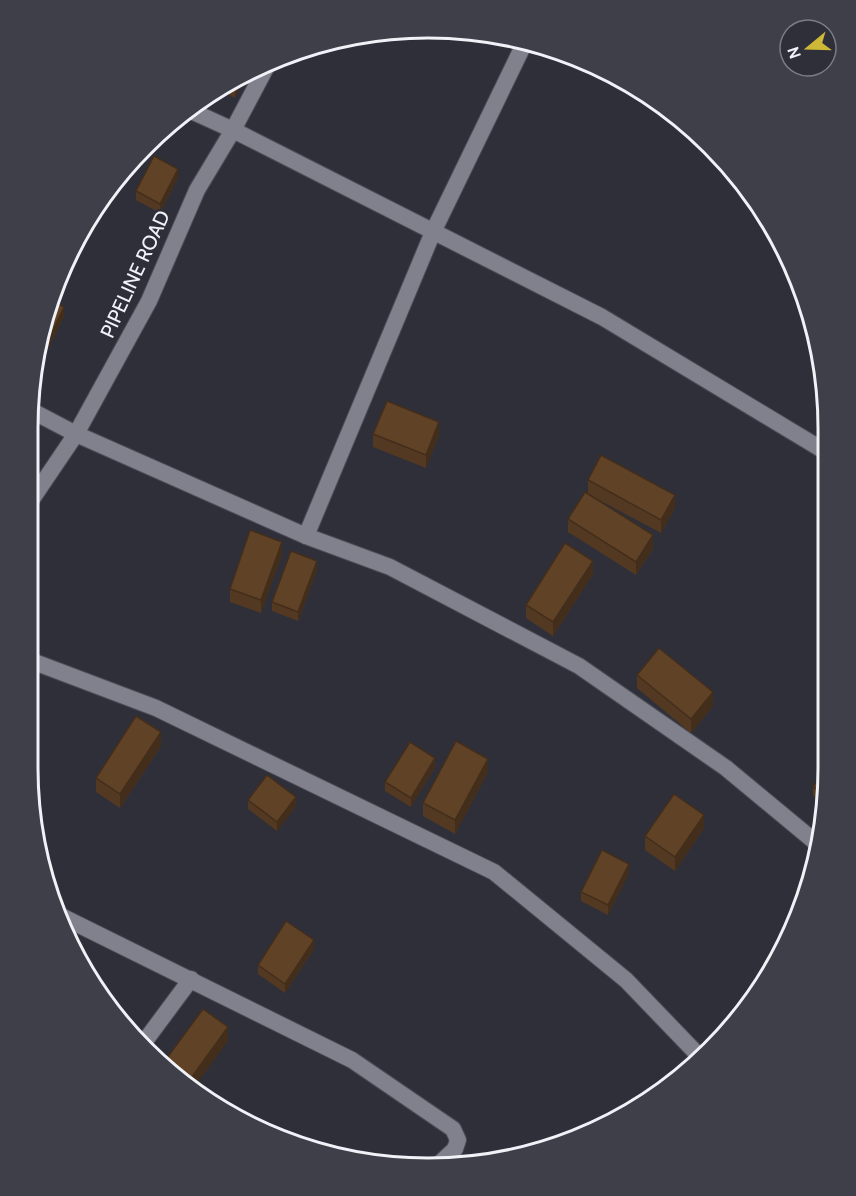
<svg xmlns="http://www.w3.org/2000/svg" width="856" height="1196" font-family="Cabin,sans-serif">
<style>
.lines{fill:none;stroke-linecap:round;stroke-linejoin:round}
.street-casing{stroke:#4b4b55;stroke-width:18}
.street{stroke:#81808d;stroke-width:16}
.wall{fill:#533922}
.shaded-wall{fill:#432e1b}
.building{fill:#604227;stroke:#432e1b;stroke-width:1.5}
.labels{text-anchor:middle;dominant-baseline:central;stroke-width:5;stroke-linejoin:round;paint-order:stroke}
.street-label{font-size:20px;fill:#f1f1f8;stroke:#2f2f3a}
.rim{fill:none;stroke:#f1f1f8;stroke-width:3}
</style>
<rect width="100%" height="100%" fill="#2f2f3a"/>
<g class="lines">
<g class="street-casing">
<g id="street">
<polyline points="187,109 233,130 602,317 826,452"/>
<polyline points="34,412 76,434 306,536 390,567 579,666 726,768 820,846"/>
<polyline points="32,499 76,434 149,301 197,190 233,130 269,62"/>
<polyline points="306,536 433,232 526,40"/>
<polyline points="29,660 156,708 494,872 626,980 702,1059"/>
<polyline points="61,916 352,1060 453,1129 458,1140 455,1149 439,1164"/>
<polyline points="142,1045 191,979"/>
</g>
</g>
<use href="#street" class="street"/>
</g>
<g class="wall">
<polygon points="246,72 235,98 217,88 228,81"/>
<polygon points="178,178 160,213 136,200 136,191"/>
<polygon points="53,301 64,316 47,351 36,346"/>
<polygon points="373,434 439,435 426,468 373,447"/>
<polygon points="588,480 675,508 661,533 588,494"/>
<polygon points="568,519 653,549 636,575 568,532"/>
<polygon points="282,555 261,613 230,602 230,589"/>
<polygon points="317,570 298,621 272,611 272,602"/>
<polygon points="593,574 553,636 526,618 526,605"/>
<polygon points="637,675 713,706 691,733 637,688"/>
<polygon points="161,746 120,808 96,792 96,778"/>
<polygon points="435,767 411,807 385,791 385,782"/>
<polygon points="488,772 455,834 423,816 423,803"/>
<polygon points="813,786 828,794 826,807 813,795"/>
<polygon points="248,800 296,806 277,831 248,809"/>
<polygon points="704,828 675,871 645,850 645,836"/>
<polygon points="629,873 608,915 581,901 581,892"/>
<polygon points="314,949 285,993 258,974 258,965"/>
</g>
<g class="shaded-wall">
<polygon points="246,72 235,98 235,84 239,76"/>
<polygon points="178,169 178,178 160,213 160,204"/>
<polygon points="64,307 64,316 47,351 47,342"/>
<polygon points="439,422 439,435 426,468 426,455"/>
<polygon points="675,495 675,508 661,533 661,520"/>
<polygon points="653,535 653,549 636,575 636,562"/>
<polygon points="282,542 282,555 261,613 261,600"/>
<polygon points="317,561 317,570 298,621 298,612"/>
<polygon points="593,561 593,574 553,636 553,622"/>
<polygon points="713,692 713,706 691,733 691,719"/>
<polygon points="161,732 161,746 120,808 120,794"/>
<polygon points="435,758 435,767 411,807 411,798"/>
<polygon points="488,759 488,772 455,834 455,820"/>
<polygon points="296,797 296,806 277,831 277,822"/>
<polygon points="704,815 704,828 675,871 675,857"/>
<polygon points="629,864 629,873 608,915 608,905"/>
<polygon points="314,940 314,949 285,993 285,984"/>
<polygon points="228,1027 228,1041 193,1089 186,1085"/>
</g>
<g class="building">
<polygon points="239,76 235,84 228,81"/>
<polygon points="154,156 178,169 160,204 136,191"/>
<polygon points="53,301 64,307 47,342 39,338"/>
<polygon points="387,401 439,422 426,455 373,434"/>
<polygon points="601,455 675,495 661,520 588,480"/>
<polygon points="585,492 653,535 636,562 568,519"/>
<polygon points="250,530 282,542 261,600 230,589"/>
<polygon points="565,543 593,561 553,622 526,605"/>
<polygon points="291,551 317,561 298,612 272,602"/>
<polygon points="659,648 713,692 691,719 637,675"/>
<polygon points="136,716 161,732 120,794 96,778"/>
<polygon points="456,741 488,759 455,820 423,803"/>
<polygon points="410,742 435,758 411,798 385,782"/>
<polygon points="828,770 828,794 827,799 813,786"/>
<polygon points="267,775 296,797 277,822 248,800"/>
<polygon points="674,794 704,815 675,857 645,836"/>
<polygon points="602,850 629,864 608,905 581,892"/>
<polygon points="286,921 314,940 285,984 258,965"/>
<polygon points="203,1009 228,1027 186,1085 164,1070 161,1066"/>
</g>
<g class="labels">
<g class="street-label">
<text transform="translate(135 274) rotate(-65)">PIPELINE ROAD</text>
</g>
</g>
<path d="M0 0H856V1196H0ZM428 38H428A390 390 0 0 1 818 428V768A390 390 0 0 1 428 1158H428A390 390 0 0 1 38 768V428A390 390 0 0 1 428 38Z" fill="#3f3f49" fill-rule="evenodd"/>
<path class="rim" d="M428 38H428A390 390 0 0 1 818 428V768A390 390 0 0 1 428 1158H428A390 390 0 0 1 38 768V428A390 390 0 0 1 428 38Z"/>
<g transform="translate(808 48) rotate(251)"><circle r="28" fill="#2f2f3a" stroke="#7d7d86" stroke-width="1.5"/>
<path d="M0-4.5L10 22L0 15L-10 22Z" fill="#ceb837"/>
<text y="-9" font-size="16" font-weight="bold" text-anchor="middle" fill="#f1f1f8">N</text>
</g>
</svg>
